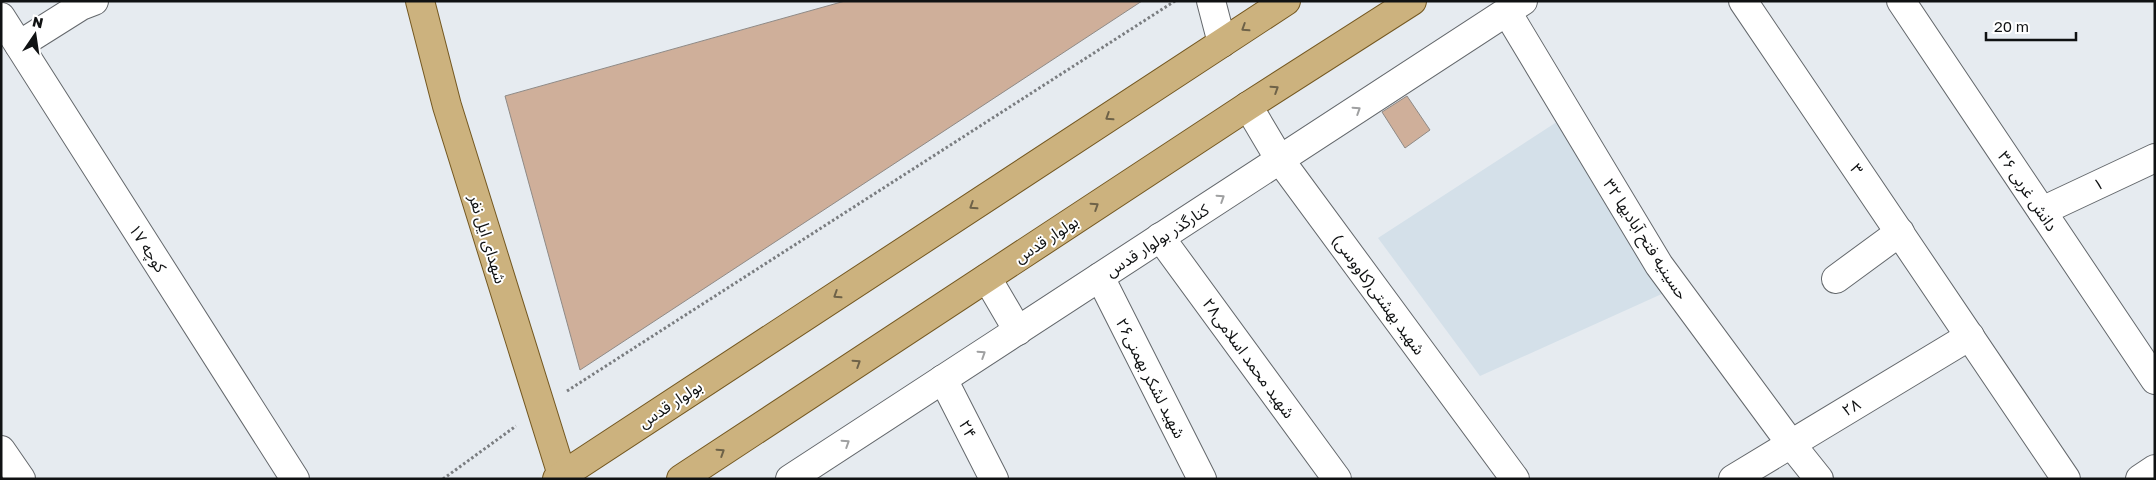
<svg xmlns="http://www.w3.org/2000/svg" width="2156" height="480" font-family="'Golos Text','Noto Sans Arabic',sans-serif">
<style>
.built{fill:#d4e0e9}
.building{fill:#cfaf9a;stroke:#8f8a86}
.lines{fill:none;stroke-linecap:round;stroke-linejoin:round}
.minor-casing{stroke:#64686c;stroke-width:30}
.major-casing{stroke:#745821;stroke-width:30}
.path{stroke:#7a7d80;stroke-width:3;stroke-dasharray:2.5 2.5;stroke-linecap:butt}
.minor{stroke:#fff;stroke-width:28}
.major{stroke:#ccb27e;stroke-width:28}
.oneway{stroke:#6e6248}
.oneway2{stroke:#9fa0a1}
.labels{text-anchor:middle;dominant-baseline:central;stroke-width:4;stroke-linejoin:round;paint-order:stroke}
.street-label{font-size:16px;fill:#101213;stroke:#fff}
</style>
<rect width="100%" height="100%" fill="#e6ebf0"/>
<polygon class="built" points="1569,114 1675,288 1480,376 1378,238"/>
<g class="building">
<polygon points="845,1 1142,1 580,370 505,96"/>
<polygon points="1407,96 1430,130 1405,148 1382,112"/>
</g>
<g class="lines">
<g class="minor-casing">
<g id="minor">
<polyline points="1211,1 1222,43"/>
<polyline points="1743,1 2066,479"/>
<polyline points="1901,1 2155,380"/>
<polyline points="1507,12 1659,265 1791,444 1819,479"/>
<polyline points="1,17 295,479"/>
<polyline points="19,45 81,6 94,1"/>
<polyline points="1248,106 1280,160 1515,479"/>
<polyline points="2042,211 2155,158"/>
<polyline points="1160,237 1337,479"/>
<polyline points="1100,277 1202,479"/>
<polyline points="987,278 1018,331"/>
<polyline points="1836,279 1900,232"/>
<polyline points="943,379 994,479"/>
<polyline points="1,450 21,479"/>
<polyline points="790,479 1523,1"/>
<polyline points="1733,479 1970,336"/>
<polyline points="2140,479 2155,469"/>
</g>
</g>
<g class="major-casing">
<g id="major">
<polyline points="420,1 447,106 562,475"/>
<polyline points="557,479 1286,1"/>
<polyline points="681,479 1248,106 1412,1"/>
</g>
</g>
<g class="path">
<polyline points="567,391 1175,1"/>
<polyline points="443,479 516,426"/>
</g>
<use href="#minor" class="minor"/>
<use href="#major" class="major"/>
</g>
<defs><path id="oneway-chevron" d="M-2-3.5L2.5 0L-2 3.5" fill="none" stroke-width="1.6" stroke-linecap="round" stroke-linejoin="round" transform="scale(1.25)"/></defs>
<g class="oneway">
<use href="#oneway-chevron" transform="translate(1245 28) rotate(147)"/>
<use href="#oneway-chevron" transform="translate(1275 89) rotate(-33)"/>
<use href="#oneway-chevron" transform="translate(1109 117) rotate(147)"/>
<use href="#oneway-chevron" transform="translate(973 206) rotate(147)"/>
<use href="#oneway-chevron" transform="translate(1095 206) rotate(-33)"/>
<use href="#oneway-chevron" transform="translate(837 295) rotate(147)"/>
<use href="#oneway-chevron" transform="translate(857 363) rotate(-33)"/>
<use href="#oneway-chevron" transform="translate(721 452) rotate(-33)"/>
</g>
<g class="oneway2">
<use href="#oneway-chevron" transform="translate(1357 110) rotate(-33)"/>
<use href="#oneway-chevron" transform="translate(1221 198) rotate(-33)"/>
<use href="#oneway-chevron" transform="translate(982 354) rotate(-33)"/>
<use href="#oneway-chevron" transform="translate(846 443) rotate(-33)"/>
</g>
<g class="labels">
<g class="street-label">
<text transform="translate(1857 169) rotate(56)">۳</text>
<text transform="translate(2098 184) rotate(-25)">۱</text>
<text transform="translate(2028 191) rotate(56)">دانش غربی ۳۶</text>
<text transform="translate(488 239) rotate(73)">شهدای ایل نفر</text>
<text transform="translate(1046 239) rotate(-33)">بولوار قدس</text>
<text transform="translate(1646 239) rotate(57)">حسینیه فتح آبادیها ۳۲</text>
<text transform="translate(1157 240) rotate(-33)">کنارگذر بولوار قدس</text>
<text transform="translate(148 248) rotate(57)">کوچه ۱۷</text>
<text transform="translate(1379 294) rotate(54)">شهید بهشتی(کاووسی)</text>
<text transform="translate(1249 358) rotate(54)">شهید محمد اسلامی۲۸</text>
<text transform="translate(1151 378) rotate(63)">شهید لشکر بهمنی۲۶</text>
<text transform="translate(670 404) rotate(-33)">بولوار قدس</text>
<text transform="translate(1851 407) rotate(-31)">۲۸</text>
<text transform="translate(968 429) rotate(63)">۲۴</text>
</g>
</g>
<rect width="2156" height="480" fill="none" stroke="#101213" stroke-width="5"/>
<g transform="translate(35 35) rotate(13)" stroke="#ffffff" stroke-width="4" paint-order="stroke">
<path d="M0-4L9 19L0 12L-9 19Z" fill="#101213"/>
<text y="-8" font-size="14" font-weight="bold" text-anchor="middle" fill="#101213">N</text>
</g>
<path d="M1986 32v8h90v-8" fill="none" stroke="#101213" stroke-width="2.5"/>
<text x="1994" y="32" font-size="15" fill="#101213" stroke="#ffffff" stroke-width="4" paint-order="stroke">20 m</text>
</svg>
